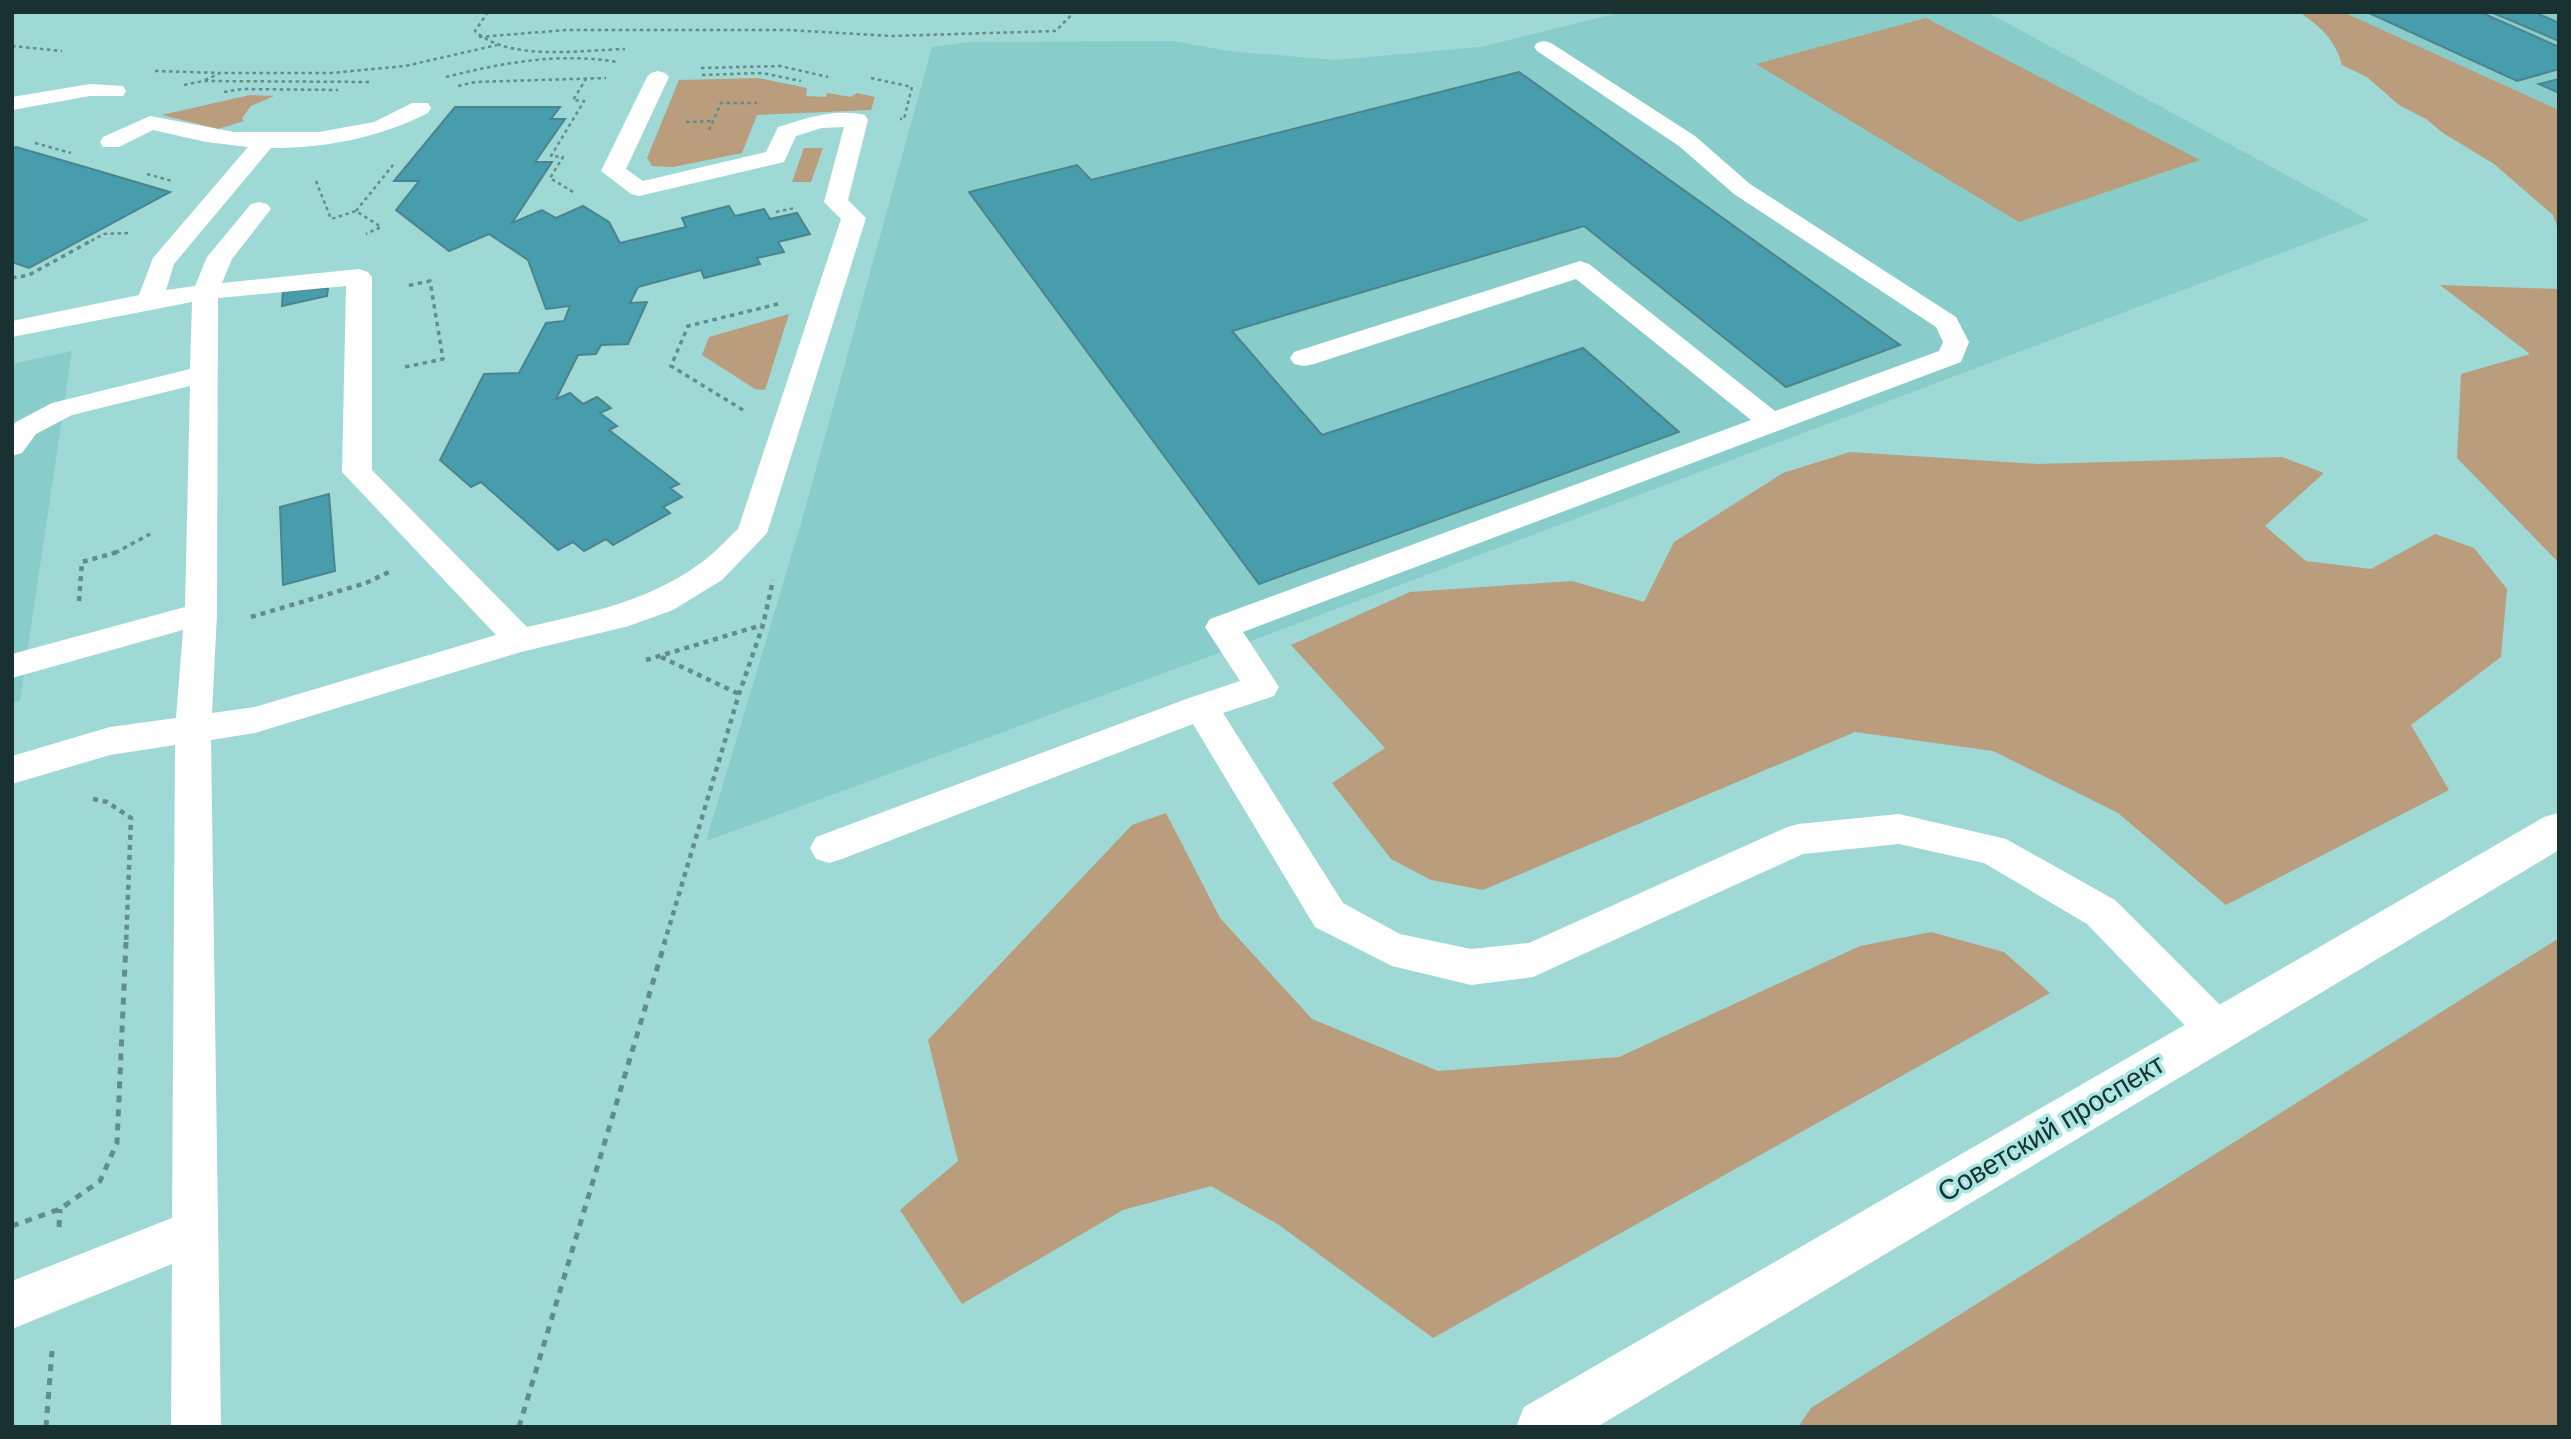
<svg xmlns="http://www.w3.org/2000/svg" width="2571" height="1439" font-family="'DM Sans',sans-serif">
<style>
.built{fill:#88cdc9}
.green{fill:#b99d7c}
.building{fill:#479dac;stroke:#4c848e;stroke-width:2}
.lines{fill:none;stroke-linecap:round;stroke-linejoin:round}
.path-far3{stroke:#628d8a;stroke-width:2.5;stroke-dasharray:3.5 3.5;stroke-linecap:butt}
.path-far2{stroke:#628d8a;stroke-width:3.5;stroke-dasharray:4.5 4.5;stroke-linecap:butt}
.path-far1{stroke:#628d8a;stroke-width:4.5;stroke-dasharray:5 5;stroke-linecap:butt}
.path{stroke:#628d8a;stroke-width:5;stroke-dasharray:7 7;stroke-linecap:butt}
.service{fill:#fff;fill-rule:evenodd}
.primary{fill:#fff;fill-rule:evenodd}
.labels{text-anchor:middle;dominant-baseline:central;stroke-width:7;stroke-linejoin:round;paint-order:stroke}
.near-street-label{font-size:28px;fill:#193130;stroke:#aae6e2}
</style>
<rect width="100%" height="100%" fill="#9ed9d5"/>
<g class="built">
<polygon points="1622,12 1987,12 2369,220 1235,647 706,841 802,520 932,47 970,42 1174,41 1228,51 1336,60 1480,47"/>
<polygon points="2343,12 2559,12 2559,110"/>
<polygon points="72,351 20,701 12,703 12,364"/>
</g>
<g class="green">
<path d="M2298,12H2343L2559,110V232L2553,215L2494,164L2443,133L2426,119L2399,105L2367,77L2342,65C2336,41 2319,24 2298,12Z"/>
<polygon points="1926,18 2200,160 2019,222 1756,64"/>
<polygon points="758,78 807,88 806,96 826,97 827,93 851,97 857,93 875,97 871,110 757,115 742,153 673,167 652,166 647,158 679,80"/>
<polygon points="250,95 274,96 251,106 242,118 244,121 218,129 162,115"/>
<polygon points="804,148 823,148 811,182 792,182"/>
<polygon points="2440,285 2559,289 2559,563 2457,458 2461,374 2530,354"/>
<polygon points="789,314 765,390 755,389 702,355 709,337"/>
<polygon points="1850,452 2038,464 2282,457 2324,473 2265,526 2306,561 2371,569 2435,534 2474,548 2507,589 2501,657 2411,725 2449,790 2226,905 2118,813 1993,751 1855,732 1483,890 1431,880 1391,859 1332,783 1385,748 1291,645 1410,592 1572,581 1644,602 1674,542 1783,473"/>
<polygon points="1166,813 1220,918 1312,1019 1438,1071 1619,1057 1860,946 1931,932 2004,952 2050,993 1433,1338 1279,1225 1211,1186 1123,1210 962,1304 900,1210 958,1161 928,1040 1132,825"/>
<polygon points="2559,938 2559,1427 1798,1427 1811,1408"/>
</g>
<g class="building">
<polygon points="2367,12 2480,12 2559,47 2559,69 2517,81"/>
<polygon points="2491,12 2534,12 2559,23 2559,41"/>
<polygon points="1519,72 1900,345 1786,387 1584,226 1232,331 1322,435 1583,348 1679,432 1259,584 969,192 1077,165 1091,180"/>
<polygon points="2559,79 2559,93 2539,84"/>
<polygon points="455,107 560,107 551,119 565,119 535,162 552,162 512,223 542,210 556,218 583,206 609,222 620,243 686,227 682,218 729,206 735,216 764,209 770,219 797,213 810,234 778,242 784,252 757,258 760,264 704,278 701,270 638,287 630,303 647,302 628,344 601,345 596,354 578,355 556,399 570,393 583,404 597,397 611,408 600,413 617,426 609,430 679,484 670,488 682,497 663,507 670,513 613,545 606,539 584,551 573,542 558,550 481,482 471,487 440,460 484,374 519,373 546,323 564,321 570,306 546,309 528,260 489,234 449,251 396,210 419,181 394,181"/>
<polygon points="16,147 92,169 170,192 29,268 12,262 12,149"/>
<polygon points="328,288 327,296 282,306 283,291"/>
<polygon points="329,494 335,571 283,585 280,507"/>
</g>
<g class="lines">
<g class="path-far3">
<path d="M488,12L475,31C510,62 581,50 625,49"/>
<polyline points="479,37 566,30 788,30 891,36 1056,31 1073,13"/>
<polyline points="12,46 62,51"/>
<polyline points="701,68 780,66 828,77"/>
<polyline points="155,71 220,73"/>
<polyline points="702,75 762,73 801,81"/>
<path d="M446,77C502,63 559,52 617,62"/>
<polyline points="871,78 912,87 904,119 900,119"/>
<polyline points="205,80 220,73 331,73 405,66 497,45"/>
<polyline points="184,85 203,81 371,82"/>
<polyline points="458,86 475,82 606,78"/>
<polyline points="224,92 242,89 338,90"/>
<polyline points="686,122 714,121"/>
<polyline points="709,130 721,103 757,103"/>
<polyline points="35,143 71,153"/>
<polyline points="147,174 172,181"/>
<polyline points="316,181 331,219 356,211 381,227 366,234"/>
<polyline points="573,192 550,178 563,157 551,156 584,101 573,100 586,79"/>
<polyline points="356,211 393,165"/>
<polyline points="776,212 795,208"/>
<polyline points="85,244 104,234 128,233"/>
</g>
<g class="path-far2">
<polyline points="12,278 29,275 89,242"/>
<polyline points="405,367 443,359 430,281 406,286"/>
<polyline points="743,410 671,366 688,326 778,304"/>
<polyline points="115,553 150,534"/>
</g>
<g class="path-far1">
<polyline points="79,601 82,562 121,551"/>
<polyline points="251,617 366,583 389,572"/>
<polyline points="661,657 739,694"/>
<polyline points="646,660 762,625"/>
<polyline points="93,799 107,802 131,818 126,944"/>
<polyline points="664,944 739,694 763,625 773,580"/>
</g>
<g class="path">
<polyline points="12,1226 60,1209 100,1181 117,1143 126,942"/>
<polyline points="59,1227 60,1209"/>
<polyline points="46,1427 52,1351"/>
<polyline points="519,1427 665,942"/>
</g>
<g class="service">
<polygon points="1544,41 1551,43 1695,136 1750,184 1956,317 1969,342 1961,362 1243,632 1279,687 1274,696 1223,713 1343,903 1400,934 1471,949 1529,943 1785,828 1798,824 1899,814 2006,839 2115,900 2232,1017 2238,1030 2232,1043 2217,1049 2202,1043 2087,924 1984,863 1899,844 1803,854 1533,977 1471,985 1392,966 1315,927 1193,724 842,859 829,863 816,859 810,848 816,837 1189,698 1240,681 1205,627 1210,619 1751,420 1576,279 1314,364 1304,366 1294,364 1290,358 1294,352 1580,261 1589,264 1775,411 1939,351 1943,342 1936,327 1734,194 1679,146 1537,51 1534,47 1537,43"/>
<path d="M658,71L665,73L669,77L626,169L643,181L766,152L778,127C806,118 835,108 865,115L868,120L848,200L866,218L767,533L722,580L673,610L629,626L521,652L255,733L211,740L221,1427H171L172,1264L12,1329V1281L172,1218L175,745L110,755L12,784V756L110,727L176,718L183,630L12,678V654L185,607L190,386L72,415L36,434L22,453L12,456V426L16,422L52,403L190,369L192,302L12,337V321L139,295L153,258L248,147L206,142L153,130L119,147H103L100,142L103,137L150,116L234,132H319L374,122L412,103H428L431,108L428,113C378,138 327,148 271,148L174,264L166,290L195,286L207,257L251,204L259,202L267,204L271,209L232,259L222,283L359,269L368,272L372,277V470L527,627C588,613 646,602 698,565C713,555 725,541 738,529L841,219L824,202L844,127L822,128L796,136L784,162L639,196L631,194L601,171L647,77L651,73ZM346,286L342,472L496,635L255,707L212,713L217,614L218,298Z"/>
<polygon points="90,84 123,86 126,91 123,96 90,96 12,110 12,97"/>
</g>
<polygon class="primary" points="2559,813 2559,850 1597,1427 1516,1427 1524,1407 2544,817"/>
</g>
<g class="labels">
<g class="near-street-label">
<text transform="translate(2051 1128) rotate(-31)">Советский проспект</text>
</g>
</g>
<rect width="2571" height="1439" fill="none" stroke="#193130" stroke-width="28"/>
</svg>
